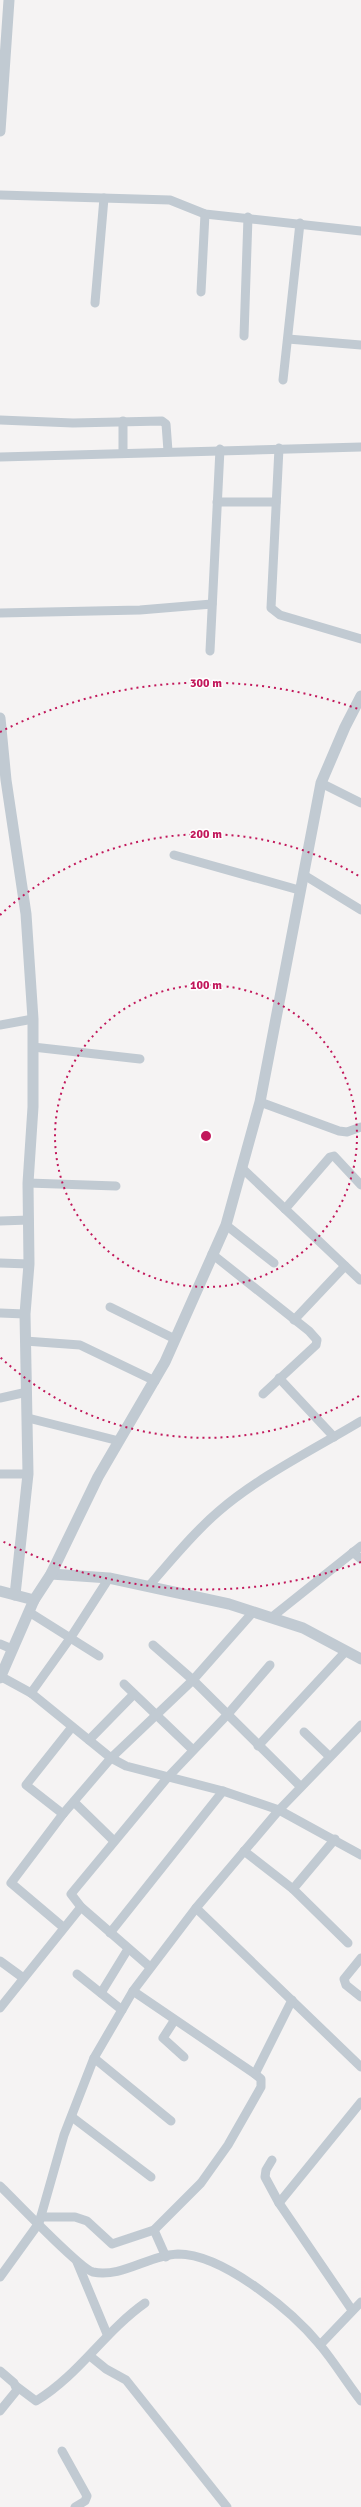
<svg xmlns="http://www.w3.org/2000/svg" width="361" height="2507" font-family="Signika,sans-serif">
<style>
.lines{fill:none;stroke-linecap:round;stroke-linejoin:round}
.minor{stroke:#c1cad2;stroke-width:9}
.tertiary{stroke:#c1cad2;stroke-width:11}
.ring{fill:none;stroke:#c2185b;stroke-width:2;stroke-dasharray:2 4}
.centre{fill:#c2185b;stroke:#fff;stroke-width:2}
.ring-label{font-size:12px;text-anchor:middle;font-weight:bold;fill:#c2185b;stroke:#fff;stroke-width:3;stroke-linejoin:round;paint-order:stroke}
</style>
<rect width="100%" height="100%" fill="#f5f3f3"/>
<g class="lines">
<g class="minor">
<polyline points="0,195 170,200 205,214 361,231"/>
<polyline points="201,292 205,214"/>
<polyline points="95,303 104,198"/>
<polyline points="244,336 248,217"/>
<polyline points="288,339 361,345"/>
<polyline points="283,380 300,223"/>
<polyline points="0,420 73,423 162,421 166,424 168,451"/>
<polyline points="279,448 271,608 280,615 361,639"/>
<polyline points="123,453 123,421"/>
<polyline points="0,457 361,447"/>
<polyline points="217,502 276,502"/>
<polyline points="0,613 140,610 212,604"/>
<polyline points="210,651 220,449"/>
<polyline points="321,783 361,803"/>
<polyline points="174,855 299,890"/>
<polyline points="304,875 361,910"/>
<polyline points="0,1025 33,1019"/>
<polyline points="33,1047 140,1059"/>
<polyline points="260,1102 339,1131 347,1132 361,1127"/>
<polyline points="243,1169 360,1280"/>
<polyline points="28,1183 116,1186"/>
<polyline points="285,1209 330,1157 334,1156 361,1185"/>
<polyline points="0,1221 29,1220"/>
<polyline points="226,1225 274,1263"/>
<polyline points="212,1254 309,1331 317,1340 316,1345 263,1394"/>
<polyline points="0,1263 29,1264"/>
<polyline points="110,1307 175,1339"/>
<polyline points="0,1313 25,1314"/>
<polyline points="294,1320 345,1266"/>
<polyline points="25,1341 80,1345 155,1381"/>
<polyline points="279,1378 334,1437"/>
<polyline points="0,1398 27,1392"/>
<polyline points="28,1418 119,1441"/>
<polyline points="0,1474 28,1474"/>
<polyline points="353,1552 361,1559"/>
<path d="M148,1587C171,1561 193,1533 219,1511C258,1477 316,1448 361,1421"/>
<polyline points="29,1612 99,1656"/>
<polyline points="272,1617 361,1546"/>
<polyline points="0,1644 12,1649"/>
<polyline points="153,1645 193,1680 300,1786"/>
<polyline points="0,1676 31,1693 111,1758 126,1766 223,1791 279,1810 361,1855"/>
<polyline points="124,1684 193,1750"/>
<polyline points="31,1693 71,1637 109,1578"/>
<polyline points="304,1732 329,1756"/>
<polyline points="89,1740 134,1694"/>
<polyline points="258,1746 346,1651"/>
<polyline points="74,1802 114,1841"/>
<polyline points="63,1814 26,1785 72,1727"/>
<polyline points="244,1851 293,1889 348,1943"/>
<polyline points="293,1889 335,1839"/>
<polyline points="196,1908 361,2067"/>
<polyline points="63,1927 11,1883 63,1814 111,1758 193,1680 253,1612"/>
<polyline points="110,1933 223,1791"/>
<polyline points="361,1958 344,1979 346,1985 361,1997"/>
<polyline points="0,1961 22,1977"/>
<polyline points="150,1967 81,1907 71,1894 168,1777 228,1714 270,1665"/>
<polyline points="77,1974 122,2010"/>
<polyline points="101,1993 128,1949"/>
<polyline points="0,2008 81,1907"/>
<polyline points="174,2021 163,2038 184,2057"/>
<polyline points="94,2058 171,2121"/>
<polyline points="255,2074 292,2000"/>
<polyline points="72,2117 151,2177"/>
<polyline points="272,2160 266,2170 265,2177 279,2203 352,2310"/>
<path d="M0,2186C15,2200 80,2269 93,2272C122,2278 149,2255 178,2254C223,2254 292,2311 320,2345C335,2363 347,2383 361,2401"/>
<polyline points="279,2203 361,2102"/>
<polyline points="41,2217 75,2217 87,2221 112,2244 154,2230 201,2183 228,2145 261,2087 261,2079 255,2074 133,1991"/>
<polyline points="154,2230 166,2257"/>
<polyline points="77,2262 107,2334"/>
<polyline points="0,2277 39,2223 64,2135 94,2058 133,1991 196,1908 279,1810 361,1725"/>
<polyline points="320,2345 361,2302"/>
<polyline points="90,2356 106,2369 126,2380 227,2507"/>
<polyline points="0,2371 14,2383 17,2390 0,2411"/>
<path d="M16,2386L36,2401C79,2375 104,2332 145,2303"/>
<polyline points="62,2451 87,2496 85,2501 75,2507"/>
</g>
<g class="tertiary">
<polyline points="0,131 9,0"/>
<polyline points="0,718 6,780 26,914 33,1019 33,1107 28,1183 29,1264 25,1314 28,1474 15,1595"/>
<polyline points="51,1574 109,1578 229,1604 303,1628 361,1659"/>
<polyline points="0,1591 34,1600"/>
<polyline points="0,1678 34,1600 51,1574 98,1477 165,1362 226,1225 260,1102 321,783 345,727 361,696"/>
</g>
</g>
<g class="ring">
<circle cx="206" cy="1136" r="151"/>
<path d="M359 1396A302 302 0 0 1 0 1357M0 915A302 302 0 0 1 359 876"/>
<path d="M361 1562A453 453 0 0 1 0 1540M0 732A453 453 0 0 1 361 710"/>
</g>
<circle cx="206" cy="1136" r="6" class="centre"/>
<g class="ring-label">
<text x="206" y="687">300 m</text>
<text x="206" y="838">200 m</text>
<text x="206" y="989">100 m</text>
</g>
</svg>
